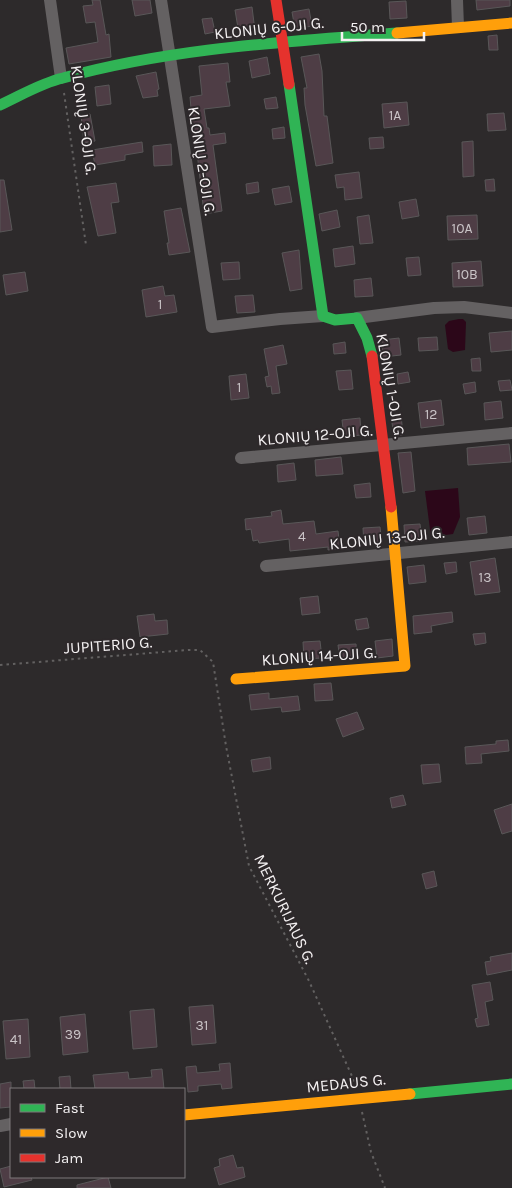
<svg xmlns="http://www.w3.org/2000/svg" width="512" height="1188" font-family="Karla,sans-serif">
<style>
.water{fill:#2c0719}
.building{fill:#4e3d45;stroke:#595758}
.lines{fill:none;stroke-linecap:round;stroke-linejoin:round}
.path{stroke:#636161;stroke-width:2;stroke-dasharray:2.5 4;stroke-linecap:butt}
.street{stroke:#646162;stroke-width:12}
.fast{stroke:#30b455;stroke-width:11}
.slow{stroke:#ff9f0a;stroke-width:11}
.jam{stroke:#e5322d;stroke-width:11}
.labels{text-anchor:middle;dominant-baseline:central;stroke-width:4;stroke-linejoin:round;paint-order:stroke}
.number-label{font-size:14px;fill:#cac4c7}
.street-label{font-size:16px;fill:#f4f1f2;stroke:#2e292b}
</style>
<rect width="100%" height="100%" fill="#2d2a2b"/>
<g class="water">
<polygon points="459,319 463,319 466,322 465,350 453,352 448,349 445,325 449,321"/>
<polygon points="458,488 460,517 453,534 431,537 425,491"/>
</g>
<g class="building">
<polygon points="92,0 100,0 106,35 109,34 111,57 69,64 66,48 98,42 95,22 86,23 83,6 93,5"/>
<polygon points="132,0 150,0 152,13 135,16"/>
<polygon points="476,0 510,0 510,6 477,10"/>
<polygon points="406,1 407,18 390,19 389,2"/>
<polygon points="252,7 255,31 239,34 235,10"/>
<polygon points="309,9 312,26 295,29 292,12"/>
<polygon points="212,18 215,32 205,34 202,19"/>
<polygon points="497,35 498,50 489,50 488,36"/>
<polygon points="319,54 322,71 324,116 327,116 333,163 316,166 305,105 304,88 307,88 301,57"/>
<polygon points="267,57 270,74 252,78 249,61"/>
<polygon points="228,63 230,82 226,82 230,106 204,109 207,128 209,128 210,135 225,133 226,143 213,145 222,211 204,214 196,143 194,143 190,97 202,95 199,66"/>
<polygon points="156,72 159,89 157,90 158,96 143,98 136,76"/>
<polygon points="109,85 111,104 97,106 95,87"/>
<polygon points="276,97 278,108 266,109 264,99"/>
<polygon points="407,102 409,125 384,128 382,104"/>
<polygon points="504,113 506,130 488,131 487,114"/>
<polygon points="90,114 95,141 84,143 81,115"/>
<polygon points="284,127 285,138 273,139 272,129"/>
<polygon points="383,137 384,148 370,149 369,138"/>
<polygon points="473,141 474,176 463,177 462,142"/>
<polygon points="142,142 143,152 125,155 125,160 95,165 92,150"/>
<polygon points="171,144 172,165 154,166 153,146"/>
<polygon points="359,172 362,198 345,200 344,187 337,188 335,175"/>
<polygon points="494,179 495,191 486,191 485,180"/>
<polygon points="0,180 4,180 12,230 0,232"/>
<polygon points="258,182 259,192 247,194 246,184"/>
<polygon points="116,183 119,202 111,203 116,233 98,236 87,187"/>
<polygon points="289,186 292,202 275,205 272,189"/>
<polygon points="416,199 419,216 402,219 399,202"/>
<polygon points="181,208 190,252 169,255 167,243 169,243 164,211"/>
<polygon points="337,210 340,227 322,231 319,214"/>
<polygon points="369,215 373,243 360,244 357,217"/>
<polygon points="477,215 478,239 448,240 447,216"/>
<polygon points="353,246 355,264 335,267 333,249"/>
<polygon points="299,250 302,289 290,291 282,253"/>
<polygon points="419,257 421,275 408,276 406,258"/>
<polygon points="481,261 483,286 453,287 452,263"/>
<polygon points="239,262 240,279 223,280 221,263"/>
<polygon points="25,272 28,291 6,295 3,275"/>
<polygon points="371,278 373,296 355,297 354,280"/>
<polygon points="163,286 165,296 174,295 177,312 146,317 142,290"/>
<polygon points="253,295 255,312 237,313 235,296"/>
<polygon points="512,331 512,350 491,352 489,333"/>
<polygon points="437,337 438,350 419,351 418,338"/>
<polygon points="399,338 401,355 383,357 382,340"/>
<polygon points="345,342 346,353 334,354 333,344"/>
<polygon points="283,345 287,364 276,366 280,393 272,394 271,386 267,387 265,377 269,376 264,349"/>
<polygon points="480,358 481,371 472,371 471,359"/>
<polygon points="351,370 353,389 339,390 336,371"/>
<polygon points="408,372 410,382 398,384 397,374"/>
<polygon points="246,374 249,398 231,400 229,376"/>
<polygon points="510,380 512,390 500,391 498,381"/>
<polygon points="475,382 476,392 465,394 463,384"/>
<polygon points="441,400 444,425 421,428 418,403"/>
<polygon points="501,401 503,418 485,420 484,403"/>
<polygon points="401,415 403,435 394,436 391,416"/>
<polygon points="360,418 361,435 344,437 342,420"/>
<polygon points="509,444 511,462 468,465 467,448"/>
<polygon points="411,452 415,491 403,493 398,453"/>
<polygon points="341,457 343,474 316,476 315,460"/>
<polygon points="294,463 296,480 278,482 277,465"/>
<polygon points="370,483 371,497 356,498 354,485"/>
<polygon points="281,510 283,524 314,521 316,534 338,531 340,548 328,550 328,547 290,551 289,539 259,543 258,540 253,541 251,529 246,530 245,519 272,516 271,512"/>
<polygon points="485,516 487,533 469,535 467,518"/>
<polygon points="420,524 422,541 405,542 404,525"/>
<polygon points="380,527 382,544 364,545 363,528"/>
<polygon points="495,558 500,592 475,595 470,562"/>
<polygon points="456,562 457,572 446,574 444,563"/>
<polygon points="424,565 426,582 409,584 407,567"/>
<polygon points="318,596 320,613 302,615 300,598"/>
<polygon points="452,612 453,622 431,626 432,632 414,634 413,616"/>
<polygon points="154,614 155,621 167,620 168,634 140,637 137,616"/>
<polygon points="367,618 369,628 357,630 355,620"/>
<polygon points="485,633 486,643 475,645 473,634"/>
<polygon points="392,639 393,656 377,658 375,641"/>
<polygon points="320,641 322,658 304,659 303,642"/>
<polygon points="356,644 357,659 340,660 338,645"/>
<polygon points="331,683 333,700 315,701 314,684"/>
<polygon points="269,693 269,699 298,696 300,710 282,712 281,707 251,710 249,695"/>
<polygon points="357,712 364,729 343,737 336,719"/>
<polygon points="508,740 509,751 481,754 482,763 466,764 465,747 496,744 496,741"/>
<polygon points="270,757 271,769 253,772 251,760"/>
<polygon points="439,764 441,782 423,784 421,765"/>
<polygon points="403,795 406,805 392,808 390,798"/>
<polygon points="512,804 512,831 502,834 494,810"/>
<polygon points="434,871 437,886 426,889 422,874"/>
<polygon points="512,953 512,970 487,975 485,962 491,961 490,957"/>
<polygon points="490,982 493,1000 485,1002 489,1025 477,1027 475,1019 478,1018 472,985"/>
<polygon points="213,1005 216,1043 192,1045 189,1007"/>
<polygon points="154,1009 157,1047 133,1049 130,1011"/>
<polygon points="85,1014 88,1052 63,1055 60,1017"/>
<polygon points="28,1019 30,1057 6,1059 3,1021"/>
<polygon points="230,1063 232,1088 222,1089 221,1084 198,1086 198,1091 188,1092 186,1067 196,1066 197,1073 220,1071 219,1064"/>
<polygon points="162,1069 164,1089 95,1089 93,1075 128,1072 129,1079 152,1077 151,1070"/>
<polygon points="70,1076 71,1089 60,1089 59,1077"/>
<polygon points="34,1080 35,1089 24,1089 23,1081"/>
<polygon points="11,1082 11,1107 0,1108 0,1084"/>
<polygon points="233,1155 237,1168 243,1167 245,1177 219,1185 214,1168 220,1166 219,1159"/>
<polygon points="11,1166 11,1177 31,1177 32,1180 4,1187 0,1169"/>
<polygon points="108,1177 111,1188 77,1188 77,1185"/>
</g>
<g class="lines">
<g class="path">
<polyline points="64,93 86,245"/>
<polyline points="0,665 188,650 200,650 213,662 226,746 249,866 309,981 356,1085"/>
<polyline points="362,1112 371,1152 385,1188"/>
</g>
<g class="street">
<polyline points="50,0 61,78"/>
<polyline points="161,0 212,327 280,319 323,316"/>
<polyline points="457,0 458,27"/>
<polyline points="357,318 434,308 464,307 512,313"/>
<polyline points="241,458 512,433"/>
<polyline points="266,566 512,542"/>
<polyline points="0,1126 11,1124"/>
</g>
<g class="fast">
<polyline points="289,84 323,316 335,320 357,318 367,338 372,356"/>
<path d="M0,105C20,96 41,83 63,78C171,48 285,42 397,33"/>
<polyline points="410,1094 512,1084"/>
</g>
<g class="slow">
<polyline points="397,33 512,23"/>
<polyline points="236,679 405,666 391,507"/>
<polyline points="184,1115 410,1094"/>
</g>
<g class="jam">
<polyline points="276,0 289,84"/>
<polyline points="372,356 391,507"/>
</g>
</g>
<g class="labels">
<g class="number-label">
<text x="395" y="115">1A</text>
<text x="462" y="228">10A</text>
<text x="467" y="274">10B</text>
<text x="160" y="304">1</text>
<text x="239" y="387">1</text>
<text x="431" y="414">12</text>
<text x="302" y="536">4</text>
<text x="485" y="577">13</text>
<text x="202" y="1025">31</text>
<text x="73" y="1034">39</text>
<text x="16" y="1039">41</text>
</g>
<g class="street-label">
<text transform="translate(269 28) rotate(-6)">KLONIŲ 6-OJI G.</text>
<text transform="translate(84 120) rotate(82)">KLONIŲ 3-OJI G.</text>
<text transform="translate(202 161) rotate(81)">KLONIŲ 2-OJI G.</text>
<text transform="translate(391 386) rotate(80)">KLONIŲ 1-OJI G.</text>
<text transform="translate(315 435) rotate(-5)">KLONIŲ 12-OJI G.</text>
<text transform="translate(387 538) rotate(-6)">KLONIŲ 13-OJI G.</text>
<text transform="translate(108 645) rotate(-4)">JUPITERIO G.</text>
<text transform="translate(319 656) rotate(-4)">KLONIŲ 14-OJI G.</text>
<text transform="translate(285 909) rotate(64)">MERKURIJAUS G.</text>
<text transform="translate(346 1083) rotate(-6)">MEDAUS G.</text>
</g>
</g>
<rect x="10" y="1088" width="175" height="90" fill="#2e292b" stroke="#7d797b"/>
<rect x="20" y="1104" width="25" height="8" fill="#30b455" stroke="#7d797b"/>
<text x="55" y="1113" font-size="15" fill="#f4f1f2">Fast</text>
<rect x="20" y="1129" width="25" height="8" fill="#ff9f0a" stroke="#7d797b"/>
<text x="55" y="1138" font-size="15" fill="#f4f1f2">Slow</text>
<rect x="20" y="1154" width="25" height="8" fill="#e5322d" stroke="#7d797b"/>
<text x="55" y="1163" font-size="15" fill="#f4f1f2">Jam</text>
<path d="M342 32v8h82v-8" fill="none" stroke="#f4f1f2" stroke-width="2.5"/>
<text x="350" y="32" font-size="15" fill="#f4f1f2" stroke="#2e292b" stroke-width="4" paint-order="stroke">50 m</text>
</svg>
